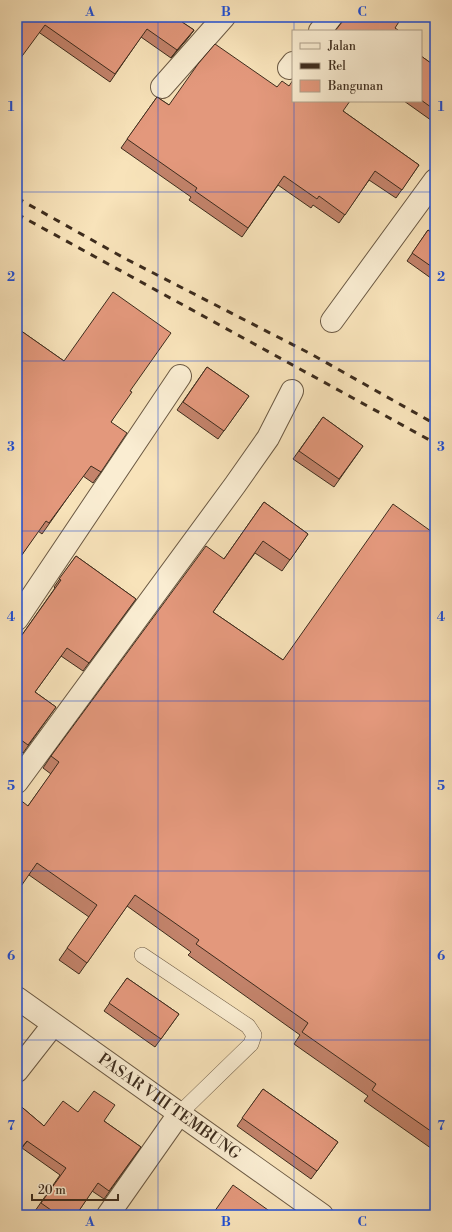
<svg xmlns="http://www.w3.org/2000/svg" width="452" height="1232" font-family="'Libre Bodoni',serif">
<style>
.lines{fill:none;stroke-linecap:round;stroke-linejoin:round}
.lane-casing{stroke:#6c5a44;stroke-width:16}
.street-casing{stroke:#6c5a44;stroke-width:24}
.lane{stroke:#faedd2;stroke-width:15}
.street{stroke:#faedd2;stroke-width:22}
.rail{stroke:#3d2c1d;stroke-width:3;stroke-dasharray:7 7;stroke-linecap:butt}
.wall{fill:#c3836b;stroke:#3d2c1d}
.shaded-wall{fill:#9f6a57;stroke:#3d2c1d}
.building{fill:#e3987c;stroke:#3d2c1d}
.grid{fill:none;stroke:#1d4ed8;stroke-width:1;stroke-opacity:0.55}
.labels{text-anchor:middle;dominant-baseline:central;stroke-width:3;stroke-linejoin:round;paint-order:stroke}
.street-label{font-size:16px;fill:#3d2c1d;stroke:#faedd2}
.neatline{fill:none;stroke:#1d4ed8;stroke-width:1.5}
.grid-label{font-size:13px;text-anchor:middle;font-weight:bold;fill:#1d4ed8}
</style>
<rect width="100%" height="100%" fill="#f8e3ba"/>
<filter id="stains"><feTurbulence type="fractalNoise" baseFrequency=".005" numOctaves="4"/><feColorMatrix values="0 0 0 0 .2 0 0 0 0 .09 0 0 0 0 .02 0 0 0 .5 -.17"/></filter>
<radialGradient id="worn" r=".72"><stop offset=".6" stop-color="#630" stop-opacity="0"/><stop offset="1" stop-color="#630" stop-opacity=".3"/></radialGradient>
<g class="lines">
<g class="lane-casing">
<polyline id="lane" points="142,955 248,1026 254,1035 251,1044 179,1114"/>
</g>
<g class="street-casing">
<g id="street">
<polyline points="320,31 331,17"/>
<polyline points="289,68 293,63"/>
<polyline points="162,87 224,17"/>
<polyline points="332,321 435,180"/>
<polyline points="17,619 180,376"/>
<polyline points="17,782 235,485 268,438 292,391"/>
<path id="s1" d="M17,998L322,1215"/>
<polyline points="17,1071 53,1025"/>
<polyline points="108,1215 179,1114"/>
</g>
</g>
<use href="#lane" class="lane"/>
<use href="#street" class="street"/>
<g class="rail">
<polyline points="17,198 126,259 311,354 435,424"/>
<polyline points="17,214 435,443"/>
</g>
</g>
<g class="wall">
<polygon points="17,17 182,22 194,30 188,38 171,58 141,37 110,82"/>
<polygon points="421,56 435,66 435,123 404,101 421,101"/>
<polygon points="289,86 343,111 419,165 396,198 369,180 339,223 313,205 311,208 278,185 242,237 189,200 191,197 121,148 157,97 169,105 277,87"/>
<polygon points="428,230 435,235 435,281 407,261"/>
<polygon points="17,328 64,361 130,391 111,422 101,472 93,483 83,476 42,534 38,531 17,562"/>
<polygon points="207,367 249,396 218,439 177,410"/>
<polygon points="323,417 363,446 334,487 293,459"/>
<polygon points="264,502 308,534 282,571 255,553 213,612 283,660 435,534 435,1151 364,1101 368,1096 294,1044 300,1035 188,955 191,952 127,906 79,974 59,960 89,917 29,875 28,806 51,774 43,768 51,756 224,559"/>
<polygon points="76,556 136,599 83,671 61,656 35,692 56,707 23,753 17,749 17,642 55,588 54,587"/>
<polygon points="127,978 179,1014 155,1047 104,1011"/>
<polygon points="263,1089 338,1142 311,1179 237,1126"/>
<polygon points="17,1103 44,1126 78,1112 104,1121 141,1147 104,1199 92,1191 76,1215 41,1215 35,1211 60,1175 22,1148 17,1154"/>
</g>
<g class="shaded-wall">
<polygon points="194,30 188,38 171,58 177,50"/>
<polygon points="27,1141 22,1148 17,1154 17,1153"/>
</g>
<g class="building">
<polygon points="17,17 185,17 182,22 194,30 177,50 147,29 115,74 45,25 17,63"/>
<polygon points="346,17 402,17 395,28 398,30 398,31 335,31"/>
<polygon points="215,44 277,87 282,81 289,86 293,80 293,101 350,101 343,111 419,165 402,190 375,171 345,215 319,196 317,199 284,176 248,228 195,191 197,188 127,139 157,97 169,105 198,64"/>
<polygon points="421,56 435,66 435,110 421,100"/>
<polygon points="428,230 435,235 435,269 412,253"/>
<polygon points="113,292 171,333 130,391 132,392 111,422 127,433 101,472 91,466 49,523 46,521 19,559 17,557 17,558 17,328 64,361"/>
<polygon points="207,367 249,396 224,431 183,402"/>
<polygon points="323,417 363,446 339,479 299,451"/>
<polygon points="264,502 308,534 290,560 263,541 213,612 283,660 393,504 435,534 435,1134 372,1090 376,1084 302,1032 308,1023 196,944 199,940 135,895 87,963 67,948 97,905 37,863 17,892 17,801 19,799 28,806 59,762 51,756 206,546 224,559"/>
<polygon points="76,556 136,599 89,663 67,648 35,692 56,707 28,745 17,737 17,642 61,580 59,579"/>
<polygon points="127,978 179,1014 161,1039 109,1003"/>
<polygon points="17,1031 22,1035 17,1041"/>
<polygon points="263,1089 338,1142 317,1171 242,1118"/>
<polygon points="94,1091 115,1105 104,1121 141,1147 109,1191 98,1183 76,1215 58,1215 41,1203 66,1168 27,1141 17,1153 17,1103 44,1126 63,1101 78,1112"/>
<polygon points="233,1185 275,1215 212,1215"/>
</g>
<path class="grid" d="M158,17V1215M294,17V31M294,101V1215M17,192H435M17,361H435M17,531H435M17,701H435M17,871H435M17,1040H435"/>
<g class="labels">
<g class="street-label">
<text stroke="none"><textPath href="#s1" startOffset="187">PASAR VIII TEMBUNG</textPath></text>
</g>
</g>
<rect width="452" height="1232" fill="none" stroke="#f8e3ba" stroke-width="44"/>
<rect x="292" y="30" width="130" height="72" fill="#faedd2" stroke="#aea08a"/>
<rect x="300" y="43" width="20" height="6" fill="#faedd2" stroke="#aea08a"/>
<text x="328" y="50" font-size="12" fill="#3d2c1d">Jalan</text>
<rect x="300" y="63" width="20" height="6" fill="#3d2c1d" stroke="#aea08a"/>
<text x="328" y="70" font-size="12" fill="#3d2c1d">Rel</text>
<rect x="300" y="80" width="20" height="12" fill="#e3987c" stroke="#aea08a"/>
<text x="328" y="90" font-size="12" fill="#3d2c1d">Bangunan</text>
<path d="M32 1194v6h86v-6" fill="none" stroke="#3d2c1d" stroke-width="2"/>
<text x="38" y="1194" font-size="12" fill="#3d2c1d" stroke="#faedd2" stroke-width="3" paint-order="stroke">20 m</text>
<rect x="22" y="22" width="408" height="1188" class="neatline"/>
<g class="grid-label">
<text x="90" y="16">A</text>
<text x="226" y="16">B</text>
<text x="362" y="16">C</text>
<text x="11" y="111">1</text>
<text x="441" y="111">1</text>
<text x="11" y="281">2</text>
<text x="441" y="281">2</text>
<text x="11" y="451">3</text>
<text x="441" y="451">3</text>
<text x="11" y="621">4</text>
<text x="441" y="621">4</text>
<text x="11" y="790">5</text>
<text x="441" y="790">5</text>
<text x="11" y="960">6</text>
<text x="441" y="960">6</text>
<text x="11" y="1130">7</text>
<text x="441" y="1130">7</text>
<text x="90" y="1226">A</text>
<text x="226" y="1226">B</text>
<text x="362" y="1226">C</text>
</g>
<rect width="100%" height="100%" filter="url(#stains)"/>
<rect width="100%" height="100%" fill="url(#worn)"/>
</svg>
